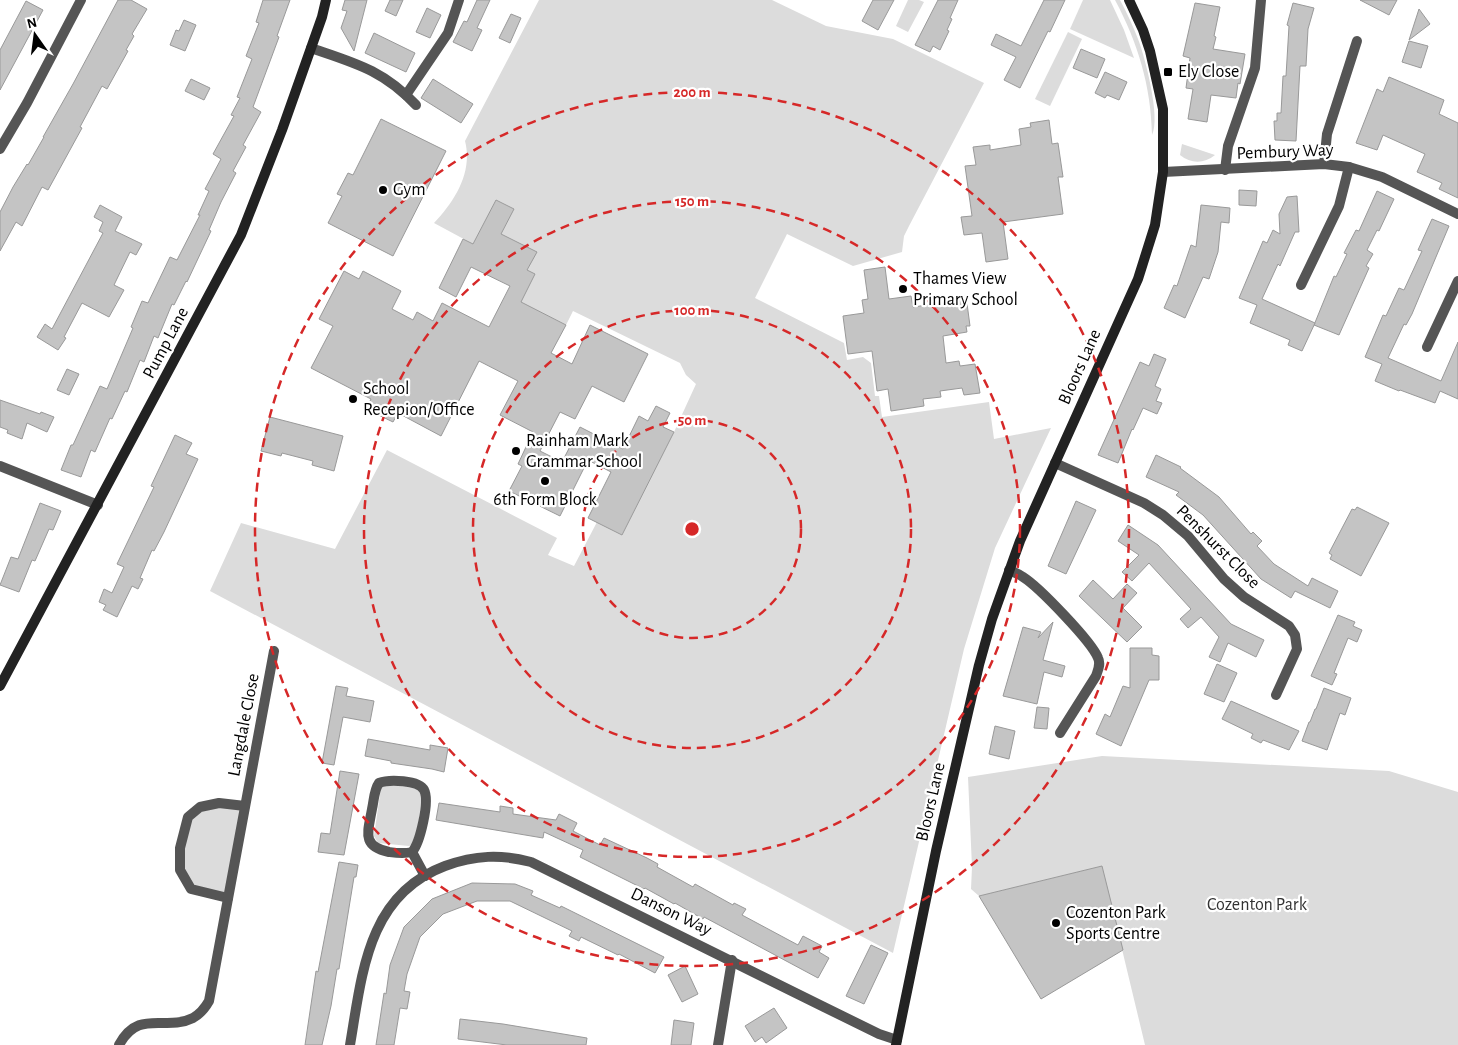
<svg xmlns="http://www.w3.org/2000/svg" width="1458" height="1045" font-family="'Alegreya Sans',sans-serif">
<style>
.green{fill:#dcdcdc}
.building{fill:#c4c4c4;stroke:#999}
.lines{fill:none;stroke-linecap:round;stroke-linejoin:round}
.street{stroke:#555;stroke-width:10}
.secondary{stroke:#222;stroke-width:10}
.ring{fill:none;stroke:#d62828;stroke-width:2.5;stroke-dasharray:9 6}
.poi-dot{fill:#000;stroke:#fff;stroke-width:2}
.labels{text-anchor:middle;dominant-baseline:central;stroke-width:4.5;stroke-linejoin:round;paint-order:stroke}
.poi-label{font-size:18px;fill:#000;stroke:#fff;text-anchor:start}
.street-label{font-size:18px;fill:#000;stroke:#fff}
.park-label{font-size:18px;fill:#333;stroke:#fff}
.centre{fill:#d62828;stroke:#fff;stroke-width:2.5}
.ring-label{font-size:15px;text-anchor:middle;font-weight:bold;fill:#d62828;stroke:#fff;stroke-width:4.5;stroke-linejoin:round;paint-order:stroke}
</style>
<rect width="100%" height="100%" fill="#fff"/>
<g class="green">
<path d="M539,0H772L826,26L893,39L984,83L909,226L904,236L902,252L853,266L787,234L755,298L844,343L847,360L863,357L871,363L875,396H879L882,417L989,402L994,439L1051,428L995,548L964,649L893,953L210,591L241,523L335,549L387,450L557,538L548,555L574,566L597,522L622,535L674,432L696,384L686,375L680,363L573,311L566,325L521,302L535,274L527,270L536,252L501,234L514,209L496,200L473,244L434,223C455,201 473,172 465,141Z"/>
<polygon points="908,0 919,0 924,2 908,32 896,26"/>
<polygon points="1083,0 1110,0 1124,30 1134,58 1070,29"/>
<path d="M1115,0H1120C1127,13 1133,26 1138,39C1145,57 1161,118 1152,135C1151,86 1138,43 1115,0Z"/>
<polygon points="1068,32 1082,39 1050,106 1035,99"/>
<path d="M1182,144L1215,155C1204,164 1191,164 1180,155Z"/>
<polygon points="1102,756 1389,771 1458,792 1458,1045 1145,1045 1102,866 979,896 971,889 972,867 968,777"/>
<polygon points="389,783 417,788 422,796 418,826 412,845 409,846 378,843 374,836 381,787"/>
<polygon points="245,806 228,898 191,889 180,870 188,817 200,807"/>
</g>
<g class="building">
<polygon points="118,0 131,0 147,9 132,34 134,36 126,50 128,51 107,89 102,86 80,127 82,128 48,190 42,187 22,226 16,222 0,251 0,212 13,187 27,164 28,165 44,137 43,137 73,84"/>
<polygon points="263,0 290,0 277,36 279,37 253,107 261,112 243,145 246,147 233,171 236,173 221,202 209,230 211,231 187,282 186,281 174,305 172,304 158,338 154,336 144,362 140,360 127,392 125,391 112,419 110,418 95,452 91,450 81,477 61,470 71,445 73,445 100,386 107,389 133,328 131,327 142,301 148,303 170,257 177,260 200,215 198,215 209,191 205,189 221,159 213,154 234,116 231,115 240,98 237,97 252,59 246,56 259,23 256,22"/>
<polygon points="345,0 367,0 354,51 341,28 347,11 342,10"/>
<polygon points="390,0 403,0 396,16 385,11"/>
<polygon points="477,0 490,0 477,28 482,30 472,51 453,42 464,21 467,22"/>
<polygon points="873,0 894,0 878,30 862,21"/>
<polygon points="938,0 958,0 950,18 952,19 947,30 949,31 940,50 933,46 930,52 915,45"/>
<polygon points="1044,0 1065,0 1050,32 1048,31 1020,88 1004,80 1016,57 991,45 996,34 1021,46"/>
<polygon points="1360,0 1397,0 1389,15"/>
<polygon points="26,1 43,10 0,90 0,50"/>
<polygon points="1195,3 1220,7 1214,36 1216,37 1213,49 1245,54 1240,84 1238,83 1236,98 1211,95 1207,122 1188,119 1193,89 1186,88 1190,58 1183,56"/>
<polygon points="1293,3 1314,8 1308,29 1306,66 1300,66 1296,141 1275,140 1274,121 1277,121 1277,113 1281,113 1283,76 1286,76 1289,26 1287,25"/>
<polygon points="427,8 441,15 430,38 416,32"/>
<polygon points="1419,9 1430,24 1409,40"/>
<polygon points="511,14 521,18 510,43 499,38"/>
<polygon points="184,20 196,25 185,51 170,45 176,30 179,31"/>
<polygon points="374,33 415,53 406,72 365,53"/>
<polygon points="1409,41 1428,46 1421,68 1402,62"/>
<polygon points="1081,49 1105,59 1097,78 1073,68"/>
<polygon points="1105,72 1127,82 1119,100 1107,95 1105,98 1095,93"/>
<polygon points="1389,77 1444,100 1439,114 1458,123 1458,198 1439,189 1442,183 1417,172 1425,154 1383,135 1377,150 1356,143 1377,89 1383,92"/>
<polygon points="191,79 210,88 204,100 185,91"/>
<polygon points="433,79 473,104 461,123 421,98"/>
<polygon points="381,119 446,151 393,256 328,223 342,196 337,194 348,173 353,175"/>
<polygon points="1049,120 1052,144 1058,143 1063,177 1058,177 1063,214 1003,222 1008,259 986,262 982,233 964,235 961,217 972,216 965,166 976,165 973,147 990,145 990,150 1021,145 1019,129 1031,127 1030,123"/>
<polygon points="1239,190 1257,191 1256,206 1239,205"/>
<polygon points="1377,191 1394,199 1379,231 1377,230 1367,250 1373,254 1366,266 1369,268 1339,335 1314,325 1334,276 1336,277 1347,254 1344,253 1356,230 1359,231"/>
<polygon points="1297,196 1299,232 1295,232 1280,266 1278,264 1262,299 1315,323 1302,351 1288,345 1290,340 1250,323 1257,305 1239,298 1263,241 1267,243 1273,230 1280,234 1279,214 1287,197"/>
<polygon points="496,200 514,209 501,234 537,252 527,270 535,274 521,302 566,325 551,353 572,364 590,325 648,354 624,402 592,386 575,419 560,412 540,451 562,462 580,427 623,449 639,416 648,421 656,406 670,413 663,427 674,432 622,535 588,518 611,472 588,460 560,516 509,491 522,466 518,464 533,432 500,415 518,381 479,361 441,436 398,413 393,422 366,409 371,399 311,368 333,326 319,319 344,271 359,279 363,271 401,291 392,309 413,320 417,312 433,321 442,303 489,327 510,286 471,267 456,297 439,288 463,239 473,244"/>
<polygon points="100,205 122,217 115,231 142,244 136,255 130,252 114,285 124,290 109,317 82,303 64,337 66,338 58,350 37,337 45,324 52,329 103,233 99,231 103,222 94,217"/>
<polygon points="1201,205 1230,208 1229,223 1221,222 1218,252 1209,279 1203,277 1185,318 1164,308 1174,285 1177,286 1191,245 1196,247"/>
<polygon points="1432,219 1449,226 1412,314 1406,325 1404,324 1388,358 1441,381 1458,342 1458,399 1440,391 1435,403 1400,390 1399,391 1375,381 1382,364 1365,357 1383,315 1386,316 1399,288 1404,290 1422,251 1418,250"/>
<polygon points="885,267 889,299 911,296 913,307 949,302 949,299 966,296 970,326 966,326 967,332 943,336 946,363 959,361 960,366 975,364 980,393 964,395 962,388 940,391 941,397 923,399 924,406 891,411 888,389 877,391 872,351 848,354 843,316 864,313 862,300 868,299 864,270"/>
<polygon points="1154,354 1166,359 1155,386 1161,389 1156,401 1162,403 1157,414 1143,408 1133,430 1132,429 1118,463 1098,455 1140,362 1149,366"/>
<polygon points="67,369 79,374 69,395 57,390"/>
<polygon points="0,400 40,414 41,412 54,417 47,432 27,423 22,439 7,433 8,430 0,427"/>
<polygon points="270,417 343,436 334,471 312,465 313,461 282,453 281,456 261,451"/>
<polygon points="175,435 192,443 186,454 198,459 164,532 154,551 152,550 140,578 143,579 138,589 132,586 117,617 103,610 106,605 99,602 104,589 112,593 124,567 117,564 154,487 151,486"/>
<polygon points="1156,455 1181,467 1180,468 1219,497 1251,534 1253,532 1262,541 1257,546 1274,564 1308,586 1312,578 1338,591 1330,608 1295,591 1291,598 1261,579 1203,515 1176,495 1179,492 1146,477"/>
<polygon points="1076,501 1096,510 1066,574 1048,566"/>
<polygon points="40,503 61,511 53,530 49,529 35,561 32,560 19,592 0,585 11,557 18,559"/>
<polygon points="1357,507 1389,523 1361,576 1330,559 1332,555 1329,553 1352,509 1355,510"/>
<polygon points="1128,525 1158,545 1231,624 1264,640 1256,657 1228,643 1220,662 1209,657 1219,637 1201,617 1188,628 1180,619 1191,609 1149,563 1132,581 1122,572 1139,555 1118,541"/>
<polygon points="1093,580 1113,599 1127,584 1137,593 1123,608 1142,627 1127,642 1079,596"/>
<polygon points="1338,615 1355,622 1353,626 1362,630 1357,642 1348,638 1334,673 1337,674 1332,685 1311,676"/>
<polygon points="1053,622 1043,660 1065,666 1062,677 1044,672 1037,704 1003,696 1023,627 1041,632 1038,638"/>
<polygon points="1130,648 1152,648 1152,655 1159,656 1159,680 1149,680 1121,746 1096,734 1105,714 1110,717 1123,686 1130,688"/>
<polygon points="1217,664 1237,673 1224,702 1204,694"/>
<polygon points="336,686 348,688 346,696 374,701 370,722 343,717 334,765 322,763"/>
<polygon points="1324,688 1351,698 1345,715 1340,713 1327,750 1302,741 1309,722 1310,722 1315,709 1316,709"/>
<polygon points="1231,701 1299,731 1289,750 1263,740 1261,743 1251,738 1253,734 1222,719"/>
<polygon points="1037,707 1049,708 1047,729 1034,728"/>
<polygon points="995,726 1015,731 1009,759 989,754"/>
<polygon points="368,739 430,750 430,745 448,748 444,772 432,769 391,763 391,761 365,756"/>
<polygon points="340,771 359,774 344,855 318,852 321,833 330,834"/>
<polygon points="439,803 500,812 500,806 513,808 513,814 556,820 559,814 577,823 573,831 600,845 604,838 647,858 658,864 657,867 693,887 695,884 733,905 734,903 746,909 742,915 798,945 803,936 822,946 819,952 829,958 818,978 704,917 703,919 675,903 674,904 645,888 644,889 580,857 583,850 544,832 543,838 436,820"/>
<polygon points="339,862 358,865 356,877 354,877 339,969 337,969 331,1006 322,1045 305,1045 316,971 318,972"/>
<polygon points="1102,866 1123,950 1041,999 979,896"/>
<polygon points="472,883 515,884 533,891 531,895 560,908 561,906 664,957 655,973 619,954 618,955 581,937 579,941 569,936 572,931 510,901 477,901 443,914 420,937 407,974 404,991 410,992 407,1009 400,1008 394,1045 376,1045 384,993 386,994 390,965 404,927 432,899"/>
<polygon points="871,945 888,953 864,1004 846,996"/>
<polygon points="685,966 698,994 682,1002 668,975"/>
<polygon points="774,1008 787,1028 766,1043 762,1037 755,1042 745,1026"/>
<polygon points="460,1019 503,1024 587,1038 586,1045 507,1045 458,1039"/>
<polygon points="674,1020 694,1023 691,1045 671,1045"/>
</g>
<g class="lines">
<g class="street">
<path d="M311,48C355,63 383,70 416,105"/>
<polyline points="406,95 448,33 459,0"/>
<polyline points="0,149 27,103 81,0"/>
<polyline points="1324,164 1327,134 1357,41"/>
<polyline points="1225,170 1228,146 1255,68 1261,0"/>
<polyline points="1163,172 1324,164 1349,167 1382,177 1458,214"/>
<polyline points="1301,285 1339,206 1349,167"/>
<polyline points="1427,347 1458,281"/>
<polyline points="1055,463 1144,503 1163,515 1188,536 1224,579 1244,597 1289,626 1295,635 1297,649 1276,695"/>
<polyline points="0,466 98,505"/>
<path d="M1009,570C1014,572 1019,574 1023,577C1039,587 1092,642 1098,658C1101,664 1098,670 1096,676L1060,733"/>
<path d="M412,852C420,843 430,801 424,790C419,780 389,779 379,783C374,790 374,800 372,809C368,832 361,846 389,852C397,853 404,854 412,852L425,876"/>
<polyline points="228,898 191,889 180,870 180,848 188,817 200,807 219,803 245,806"/>
<path d="M119,1045C139,1008 165,1032 193,1018C200,1014 205,1008 209,1001L274,651"/>
<path d="M350,1045C362,975 367,895 445,866C475,855 501,854 531,862L824,1007L879,1034L897,1040"/>
<polyline points="718,1045 732,960"/>
</g>
<g class="secondary">
<polyline points="0,686 241,235 282,130 322,17 326,0"/>
<polyline points="896,1045 936,851 979,665 992,619 1020,541 1138,279 1155,225 1163,172 1163,109 1150,51 1143,30 1129,0"/>
</g>
</g>
<g class="ring">
<circle cx="692" cy="529" r="109"/>
<circle cx="692" cy="529" r="219"/>
<circle cx="692" cy="529" r="328"/>
<circle cx="692" cy="529" r="437"/>
</g>
<g class="poi-dot">
<rect x="1163" y="67" width="10" height="10" rx="2.5"/>
<circle cx="383" cy="190" r="5"/>
<circle cx="903" cy="289" r="5"/>
<circle cx="353" cy="399" r="5"/>
<circle cx="516" cy="451" r="5"/>
<circle cx="545" cy="481" r="5"/>
<circle cx="1056" cy="923" r="5"/>
</g>
<g class="labels">
<g class="poi-label">
<text x="1178" y="72">Ely Close</text>
<text x="393" y="190">Gym</text>
<text x="913" y="279">Thames View<tspan x="913" dy="21">Primary School</tspan></text>
<text x="363" y="389">School<tspan x="363" dy="21">Recepion/Office</tspan></text>
<text x="526" y="441">Rainham Mark<tspan x="526" dy="21">Grammar School</tspan></text>
<text x="545" y="500" text-anchor="middle">6th Form Block</text>
<text x="1066" y="913">Cozenton Park<tspan x="1066" dy="21">Sports Centre</tspan></text>
</g>
<g class="street-label">
<text transform="translate(1285 152) rotate(-2)">Pembury Way</text>
<text transform="translate(166 343) rotate(-62)">Pump Lane</text>
<text transform="translate(1080 367) rotate(-66)">Bloors Lane</text>
<text transform="translate(1218 547) rotate(45)">Penshurst Close</text>
<text transform="translate(244 725) rotate(-79)">Langdale Close</text>
<text transform="translate(931 802) rotate(-77)">Bloors Lane</text>
<text transform="translate(671 912) rotate(26)">Danson Way</text>
</g>
<g class="park-label">
<text x="1257" y="905">Cozenton Park</text>
</g>
</g>
<circle cx="692" cy="529" r="8" class="centre"/>
<g class="ring-label">
<text x="692" y="97">200 m</text>
<text x="692" y="206">150 m</text>
<text x="692" y="315">100 m</text>
<text x="692" y="425">50 m</text>
</g>
<g transform="translate(35 35) rotate(346)" stroke="#ffffff" stroke-width="4" paint-order="stroke">
<path d="M0-4L9 19L0 12L-9 19Z" fill="#000000"/>
<text y="-8" font-size="14" font-weight="bold" text-anchor="middle" fill="#000000">N</text>
</g>
</svg>
